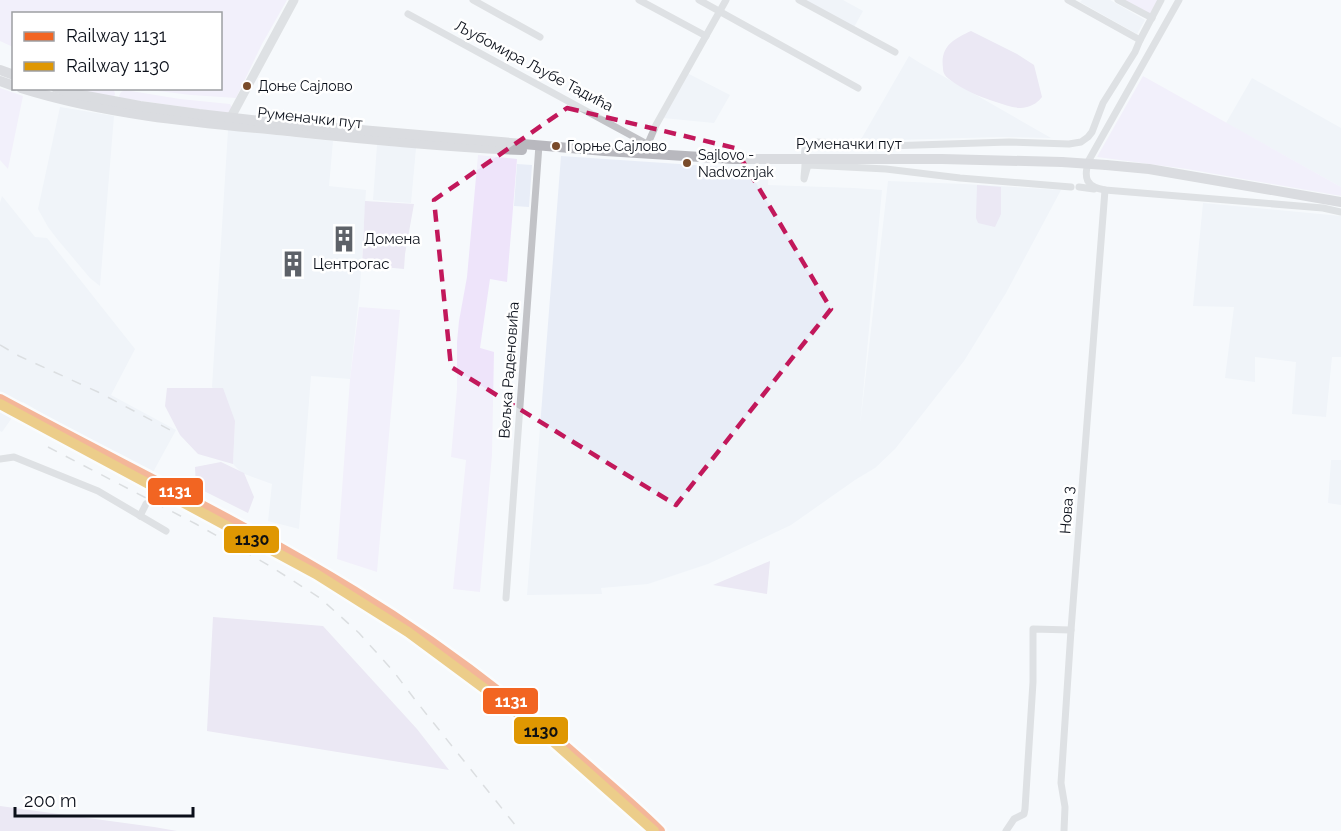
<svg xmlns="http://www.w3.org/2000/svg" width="1341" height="831" font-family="Raleway,sans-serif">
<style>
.built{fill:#e8edf7}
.green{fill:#eee4fa}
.forest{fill:#ddd2ea}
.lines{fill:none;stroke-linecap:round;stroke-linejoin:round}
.minor{stroke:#c2c3c7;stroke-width:7}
.tertiary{stroke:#c2c3c7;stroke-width:9}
.secondary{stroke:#b8b8be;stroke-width:10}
.rail{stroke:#bbbdc0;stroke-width:1.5;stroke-dasharray:10 10;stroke-linecap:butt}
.secondary-bridge{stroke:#b8b8be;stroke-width:10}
.rail-1-casing{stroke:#fff;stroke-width:15}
.rail-2-casing{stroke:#fff;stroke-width:15}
.rail-1{stroke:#f26522;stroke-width:10}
.rail-2{stroke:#df9702;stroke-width:10}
.marked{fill:none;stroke:#c2185b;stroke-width:4.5;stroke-dasharray:12 8;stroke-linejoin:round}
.bus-dot{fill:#7a4b2a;stroke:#fff;stroke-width:2}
.labels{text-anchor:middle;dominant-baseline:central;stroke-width:5;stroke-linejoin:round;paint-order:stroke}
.bus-label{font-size:14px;fill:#0a0f19;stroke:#fff;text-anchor:start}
.street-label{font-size:15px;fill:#0a0f19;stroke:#fff}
.poi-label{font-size:15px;fill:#0a0f19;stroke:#fff;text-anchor:start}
.line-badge{stroke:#fff;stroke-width:2}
.badge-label{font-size:16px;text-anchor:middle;font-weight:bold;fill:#fff}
.pale-badge-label{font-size:16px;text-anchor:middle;font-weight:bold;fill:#111}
</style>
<rect width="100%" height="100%" fill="#f6f9fc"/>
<g class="built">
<polygon points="799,0 843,0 863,11 853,29"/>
<polygon points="1082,0 1110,0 1145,20 1137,34 1080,2"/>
<polygon points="909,56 920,63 1051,138 999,137 860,141"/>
<polygon points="687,73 730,95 714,123 663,118"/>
<polygon points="1252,78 1341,128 1341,187 1226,123"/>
<polygon points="60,107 114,116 100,286 90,278 58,240 48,227 38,209"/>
<polygon points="228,130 333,141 329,186 366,190 360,287 350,379 311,376 299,529 268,521 272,484 242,473 233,464 235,421 212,387"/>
<polygon points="377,145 416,148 411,203 373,200"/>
<polygon points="561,156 769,170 768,185 854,188 882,190 860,426 888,181 964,184 1061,190 1006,293 964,361 895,449 875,468 855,480 791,525 708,564 648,584 601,588 602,594 527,595"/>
<polygon points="517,164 532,165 529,207 514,206"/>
<polygon points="2,196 35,237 47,238 135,349 111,395 176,430 152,474 69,429 23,402 2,432 0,431 0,203"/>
<polygon points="1203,203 1341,216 1341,357 1332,357 1326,417 1292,414 1296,362 1255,357 1255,382 1225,378 1234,307 1193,306"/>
<polygon points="1331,460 1341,460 1341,505 1328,503"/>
</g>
<g class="green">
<polygon points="0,0 287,0 262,44 236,98 191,95 141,89 220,88 220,14 14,14 13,47 0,41"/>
<polygon points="1123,0 1158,0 1150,14"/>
<polygon points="1143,76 1341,187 1341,196 1187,169 1097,157"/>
<polygon points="0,88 23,96 8,169 0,160"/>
<polygon points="69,89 111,89 114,90 115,94 114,97"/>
<polygon points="125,90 180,99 230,104 232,108 231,111 227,113 120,98 119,96 121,92"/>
<polygon points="478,155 517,159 507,282 490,279 480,348 494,352 492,455 480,592 453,589 466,460 451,457 457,389 457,342 459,321 467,277"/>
<polygon points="359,307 400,310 377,572 337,559 350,379"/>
</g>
<g class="forest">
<path d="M971,31L1017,54L1034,65L1042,97C1038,102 1034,105 1027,107C1016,110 1006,105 996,102C980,97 963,90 949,79C945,76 943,73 943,68C940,46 954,39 971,31Z"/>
<polygon points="977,185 1001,187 1001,214 995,227 978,223 976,218"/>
<polygon points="365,201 414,204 405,254 404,269 362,265"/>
<polygon points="167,388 223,388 235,421 233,464 198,454 180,435 165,406"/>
<polygon points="221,462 244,473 254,497 248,513 196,487 195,467"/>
<polygon points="770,561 767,594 713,585"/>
<polygon points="213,617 323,626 417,729 449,770 207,731"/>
<polygon points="0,806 154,827 177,831 0,831"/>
</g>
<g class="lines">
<g class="minor">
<polyline points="473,0 540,37"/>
<polyline points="639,0 706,36"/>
<polyline points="699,0 858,88"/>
<polyline points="799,0 895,52"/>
<polyline points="1068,0 1140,40"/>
<polyline points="1118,0 1152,18"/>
<path d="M1179,0L1089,160C1083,178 1086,187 1105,190L1323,208L1341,212"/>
<polyline points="408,14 647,144"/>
<polyline points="646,148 656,125 726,0"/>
<path d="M1071,187L960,178L886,169L808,165L804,179C804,174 805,169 805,164C804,151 802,145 818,142L887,146L1009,142L1069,144L1081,142L1088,137L1092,132L1103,103L1135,52L1140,40L1161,0"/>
<polyline points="1079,187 1094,189"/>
<polyline points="0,459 14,457 98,491 166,531"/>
<polyline points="140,516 146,504"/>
<polyline points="506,598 539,145"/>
<polyline points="1006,831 1014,819 1024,814 1025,809 1033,682 1033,629 1071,630"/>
<polyline points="1064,831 1065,807 1061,783 1071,630 1105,190"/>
</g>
<polyline class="tertiary" points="231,117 294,0"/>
<g class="secondary">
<polyline points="0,70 14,75"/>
<polyline points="0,81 14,86"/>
<path d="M21,88C104,114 190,122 277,130C358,138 440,147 522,150"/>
<polyline points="56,88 81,95 140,106 199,114 279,123 605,151 733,159 942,159 1062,162"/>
<polyline points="1106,165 1149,169 1341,202"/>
</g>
<g class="rail">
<polyline points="0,345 19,356 98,392 172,431"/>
<polyline points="0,409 161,496"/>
<polyline points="48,447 196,524 270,566 320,598 359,633 394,672 416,701 520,831"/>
</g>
<polyline class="secondary-bridge" points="1062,162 1106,165"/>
<g class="rail-1-casing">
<path id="rail-1" d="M0,399C118,463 240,521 354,591C441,644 521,706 596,773C618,792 640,811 660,831"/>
</g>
<g class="rail-2-casing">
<polyline id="rail-2" points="0,404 316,574 408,632 539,729 654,831"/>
</g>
<use href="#rail-1" class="rail-1"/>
<use href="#rail-2" class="rail-2"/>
</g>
<path d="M0 0H1341V831H0ZM567,108L735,148L831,309L676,505L451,367L434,200Z" fill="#f6f9fc" fill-opacity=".55" fill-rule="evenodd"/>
<path class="marked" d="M567,108L735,148L831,309L676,505L451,367L434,200Z"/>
<defs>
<g id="building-bare" transform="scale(2.07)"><path d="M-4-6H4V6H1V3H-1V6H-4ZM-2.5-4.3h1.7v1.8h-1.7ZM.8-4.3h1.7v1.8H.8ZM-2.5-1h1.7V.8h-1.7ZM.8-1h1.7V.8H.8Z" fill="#5d6168" stroke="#fff" stroke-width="2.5" paint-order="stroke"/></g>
</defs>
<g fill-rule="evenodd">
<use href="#building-bare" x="344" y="239"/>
<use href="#building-bare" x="293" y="264"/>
</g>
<g class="bus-dot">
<circle cx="247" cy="86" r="5"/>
<circle cx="556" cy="146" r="5"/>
<circle cx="687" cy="163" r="5"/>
</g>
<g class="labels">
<g class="bus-label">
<text x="258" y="86">Доње Сајлово</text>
<text x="567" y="146">Горње Сајлово</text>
<text x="698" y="155">Sajlovo -<tspan x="698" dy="17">Nadvožnjak</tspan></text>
</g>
<g class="street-label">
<text transform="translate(534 66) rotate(28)">Љубомира Љубе Тадића</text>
<text transform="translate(310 118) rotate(6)">Руменачки пут</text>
<text x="849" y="144">Руменачки пут</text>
<text transform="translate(509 370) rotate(-86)">Вељка Раденовића</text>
<text transform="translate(1067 510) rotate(-86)">Нова 3</text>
</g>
<g class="poi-label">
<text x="364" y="239">Домена</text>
<text x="313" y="264">Центрогас</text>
</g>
</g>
<g class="line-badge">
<rect x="147" y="477" width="57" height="29" rx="6" fill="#f26522"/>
<rect x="223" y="525" width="57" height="29" rx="6" fill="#df9702"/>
<rect x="482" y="687" width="57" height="28" rx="6" fill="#f26522"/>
<rect x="513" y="716" width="56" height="29" rx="6" fill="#df9702"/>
</g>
<g class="badge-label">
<text x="175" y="497">1131</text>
<text x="511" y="707">1131</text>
</g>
<g class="pale-badge-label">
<text x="252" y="545">1130</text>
<text x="541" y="737">1130</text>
</g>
<rect x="12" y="12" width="210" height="78" fill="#ffffff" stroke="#9d9fa3" stroke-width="1.5"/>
<rect x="24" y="32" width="30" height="9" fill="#f26522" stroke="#9d9fa3" stroke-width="1.5"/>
<text x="66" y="42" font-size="18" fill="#0a0f19">Railway 1131</text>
<rect x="24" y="62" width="30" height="9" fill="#df9702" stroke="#9d9fa3" stroke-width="1.5"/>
<text x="66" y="72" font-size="18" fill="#0a0f19">Railway 1130</text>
<path d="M15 807v9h178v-9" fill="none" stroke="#0a0f19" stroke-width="3"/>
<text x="24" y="807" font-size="18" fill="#0a0f19" stroke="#ffffff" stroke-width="4.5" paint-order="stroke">200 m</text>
</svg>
